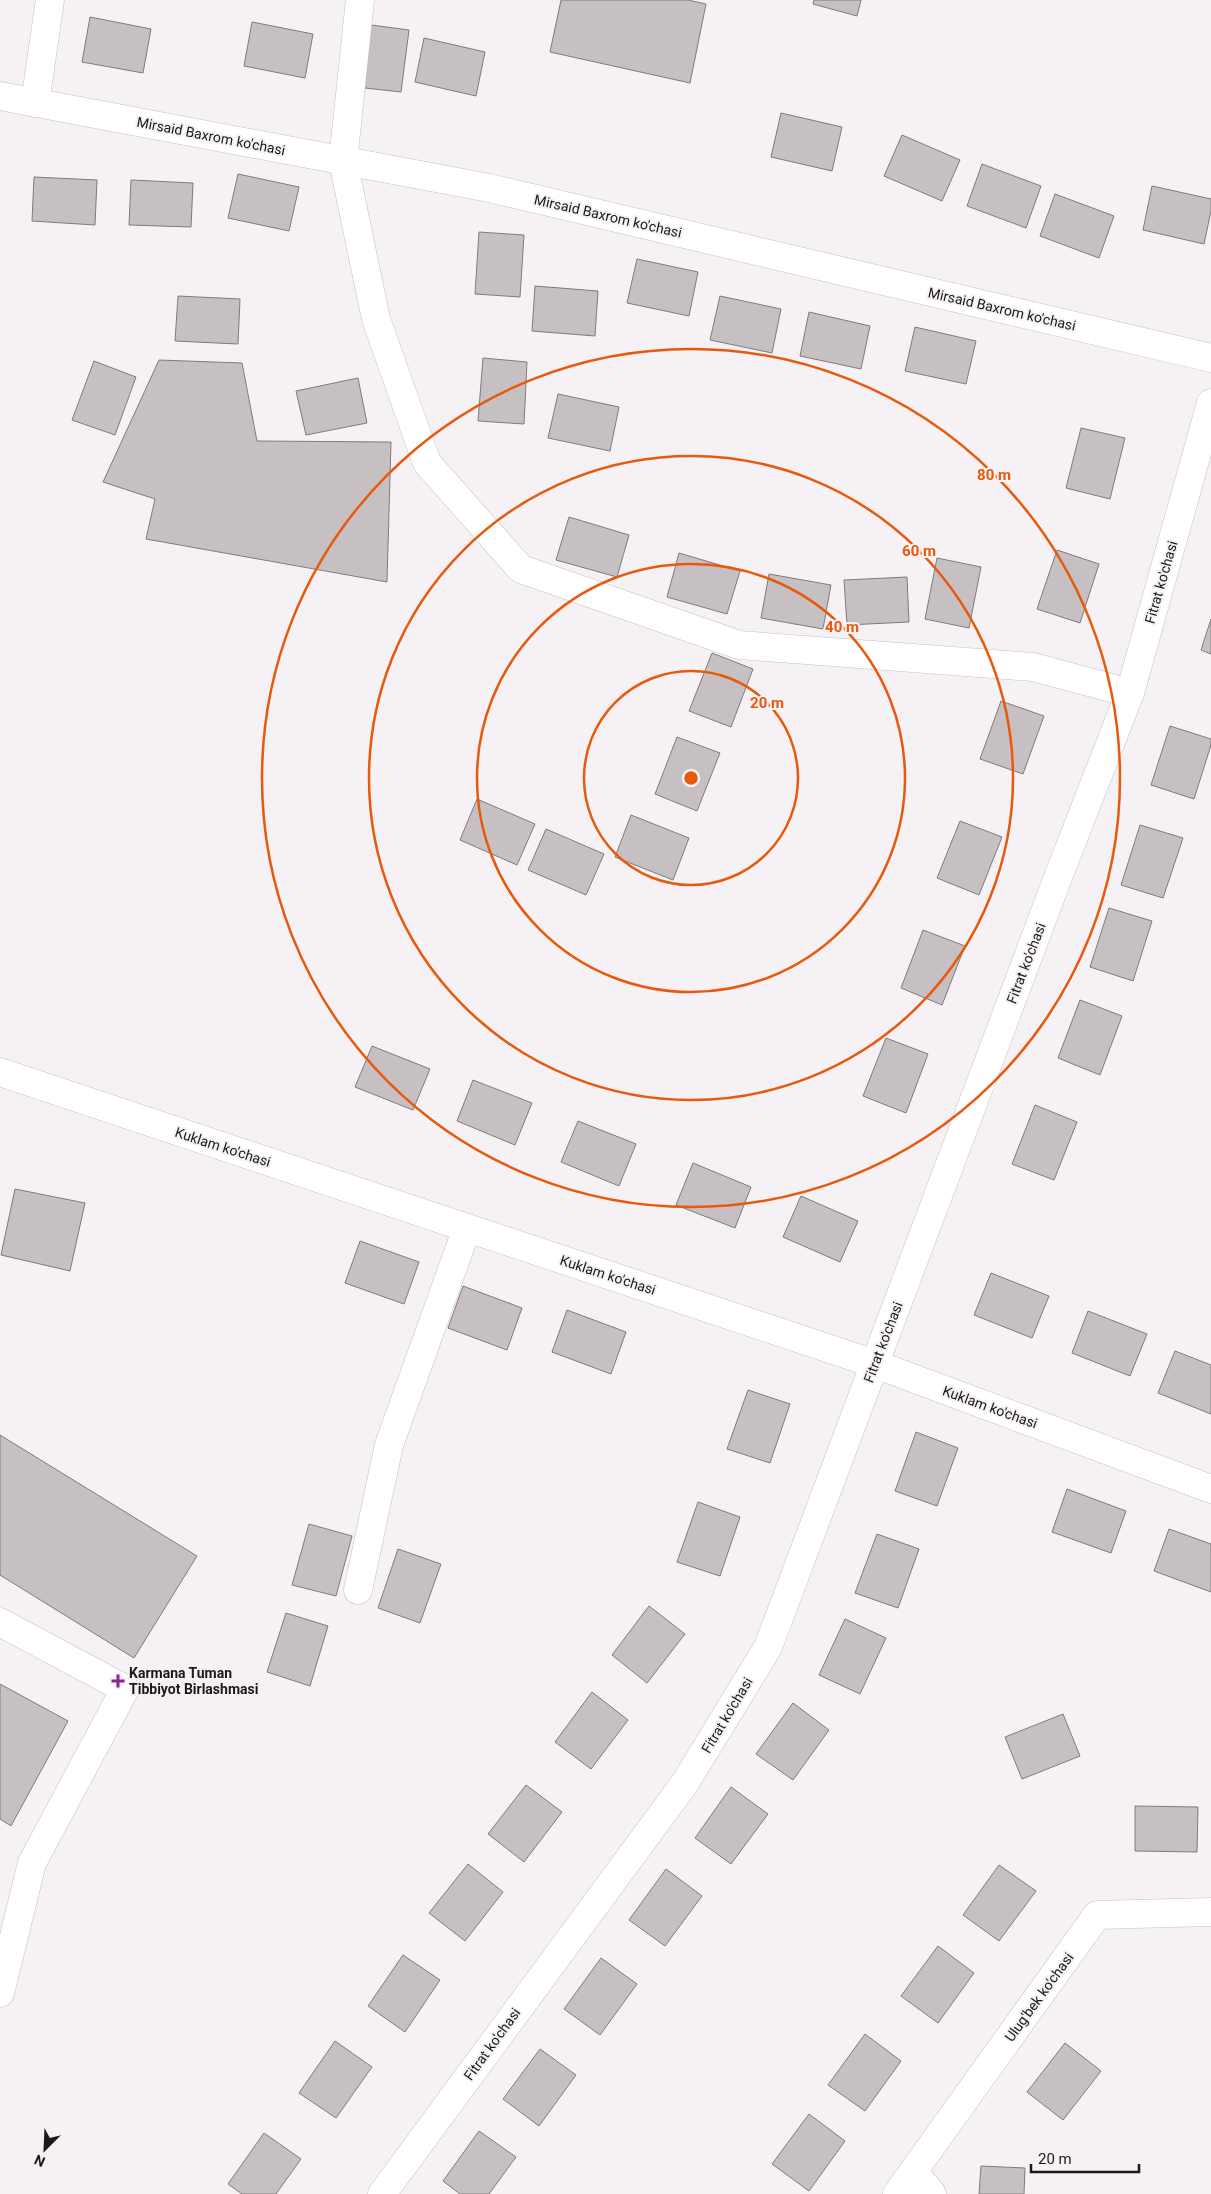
<svg xmlns="http://www.w3.org/2000/svg" width="1211" height="2194" font-family="Roboto,sans-serif">
<style>
.building{fill:#c6c0c3;stroke:#807a7d}
.lines{fill:none;stroke-linecap:round;stroke-linejoin:round}
.minor-casing{stroke:#c5c0c5;stroke-width:29}
.minor{stroke:#fff;stroke-width:28}
.ring{fill:none;stroke:#e8590c;stroke-width:2.5}
.poi-dot{fill:#892891;stroke:#f5f1f5;stroke-width:2}
.labels{text-anchor:middle;dominant-baseline:central;stroke-width:4;stroke-linejoin:round;paint-order:stroke}
.street-label{font-size:14px;fill:#1a191a;stroke:#f5f1f5}
.poi-label{font-size:14px;font-weight:bold;fill:#1a191a;stroke:#f5f1f5;text-anchor:start}
.centre{fill:#e8590c;stroke:#f5f1f5;stroke-width:2.5}
.ring-label{font-size:15px;text-anchor:middle;font-weight:bold;fill:#e8590c;stroke:#f5f1f5;stroke-width:4;stroke-linejoin:round;paint-order:stroke}
</style>
<rect width="100%" height="100%" fill="#f5f1f5"/>
<g class="building">
<polygon points="561,0 688,0 706,4 690,83 550,52"/>
<polygon points="814,0 861,0 857,16 813,4"/>
<polygon points="90,17 151,29 143,73 82,62"/>
<polygon points="252,22 313,34 305,78 244,66"/>
<polygon points="364,24 409,30 401,92 356,87"/>
<polygon points="424,38 485,52 476,96 415,82"/>
<polygon points="781,113 842,127 832,171 771,157"/>
<polygon points="902,135 960,160 942,201 884,176"/>
<polygon points="982,164 1041,186 1026,228 967,206"/>
<polygon points="238,174 299,187 289,231 228,218"/>
<polygon points="34,177 97,180 95,225 32,221"/>
<polygon points="131,180 193,183 191,227 129,225"/>
<polygon points="1152,186 1211,199 1211,211 1204,244 1143,230"/>
<polygon points="1055,194 1114,216 1099,258 1040,236"/>
<polygon points="479,232 524,235 520,297 475,294"/>
<polygon points="637,259 698,272 689,316 627,303"/>
<polygon points="535,286 598,291 595,336 532,331"/>
<polygon points="178,296 240,299 238,344 175,341"/>
<polygon points="720,296 781,309 772,353 710,340"/>
<polygon points="809,312 870,326 861,369 800,356"/>
<polygon points="915,327 976,341 966,384 905,371"/>
<polygon points="483,358 527,362 524,424 478,421"/>
<polygon points="159,360 242,363 257,441 391,442 387,582 146,539 155,499 103,482"/>
<polygon points="94,361 136,377 115,435 72,420"/>
<polygon points="358,378 367,423 306,435 296,391"/>
<polygon points="558,394 619,407 610,451 548,438"/>
<polygon points="1081,428 1125,438 1110,499 1066,488"/>
<polygon points="569,517 629,535 617,577 556,560"/>
<polygon points="1057,550 1099,564 1080,623 1037,609"/>
<polygon points="679,553 740,571 727,614 667,597"/>
<polygon points="937,558 981,567 969,628 925,619"/>
<polygon points="769,574 831,585 823,629 761,618"/>
<polygon points="907,577 909,622 847,625 844,580"/>
<polygon points="1211,619 1211,654 1201,650"/>
<polygon points="712,653 753,669 731,727 689,711"/>
<polygon points="1001,701 1044,716 1023,774 980,759"/>
<polygon points="1170,726 1211,739 1211,745 1194,799 1151,785"/>
<polygon points="677,737 720,753 697,811 655,794"/>
<polygon points="477,799 535,824 517,865 460,840"/>
<polygon points="631,815 689,838 673,880 615,857"/>
<polygon points="960,821 1002,837 979,895 937,878"/>
<polygon points="1140,825 1183,838 1163,898 1121,885"/>
<polygon points="546,829 604,854 586,895 528,870"/>
<polygon points="1109,908 1152,921 1133,981 1090,967"/>
<polygon points="923,930 965,946 942,1005 901,988"/>
<polygon points="1080,1000 1122,1016 1100,1075 1058,1058"/>
<polygon points="886,1038 928,1054 906,1113 863,1096"/>
<polygon points="372,1046 430,1069 413,1110 355,1087"/>
<polygon points="473,1080 532,1103 515,1145 457,1121"/>
<polygon points="1035,1105 1077,1122 1054,1180 1012,1164"/>
<polygon points="578,1121 636,1144 619,1186 561,1162"/>
<polygon points="693,1163 751,1187 735,1228 676,1205"/>
<polygon points="15,1189 85,1203 70,1271 1,1255"/>
<polygon points="801,1196 858,1221 840,1262 783,1237"/>
<polygon points="360,1241 419,1262 404,1304 345,1283"/>
<polygon points="991,1273 1049,1296 1032,1338 974,1315"/>
<polygon points="463,1286 522,1308 507,1350 448,1328"/>
<polygon points="567,1310 626,1332 611,1374 552,1352"/>
<polygon points="1088,1311 1147,1334 1130,1376 1072,1353"/>
<polygon points="1175,1351 1211,1365 1211,1414 1158,1393"/>
<polygon points="748,1390 790,1404 770,1463 727,1449"/>
<polygon points="916,1432 958,1448 937,1506 895,1491"/>
<polygon points="0,1435 197,1556 134,1658 0,1575"/>
<polygon points="1067,1489 1126,1511 1111,1553 1052,1532"/>
<polygon points="698,1502 740,1517 720,1576 677,1562"/>
<polygon points="309,1524 352,1536 336,1596 292,1585"/>
<polygon points="1169,1529 1211,1544 1211,1592 1154,1571"/>
<polygon points="877,1534 919,1549 898,1608 855,1593"/>
<polygon points="398,1549 441,1564 420,1623 378,1608"/>
<polygon points="649,1606 685,1634 647,1683 612,1655"/>
<polygon points="286,1613 328,1626 310,1686 267,1672"/>
<polygon points="845,1619 886,1638 860,1694 819,1675"/>
<polygon points="0,1684 68,1721 11,1826 0,1819"/>
<polygon points="592,1692 628,1720 591,1769 555,1742"/>
<polygon points="793,1703 829,1730 793,1780 756,1754"/>
<polygon points="1063,1714 1080,1756 1022,1779 1005,1737"/>
<polygon points="526,1785 562,1812 524,1862 488,1834"/>
<polygon points="731,1787 768,1814 731,1864 695,1838"/>
<polygon points="1135,1806 1198,1807 1197,1852 1135,1851"/>
<polygon points="468,1864 503,1892 465,1941 429,1913"/>
<polygon points="999,1865 1036,1891 999,1941 963,1915"/>
<polygon points="666,1869 702,1896 665,1946 629,1920"/>
<polygon points="938,1946 974,1973 938,2023 901,1996"/>
<polygon points="403,1955 440,1980 405,2032 368,2006"/>
<polygon points="601,1958 637,1984 600,2035 564,2009"/>
<polygon points="865,2034 901,2061 865,2111 828,2085"/>
<polygon points="335,2041 372,2067 336,2118 299,2093"/>
<polygon points="1065,2043 1101,2071 1063,2120 1027,2092"/>
<polygon points="540,2049 576,2075 539,2126 503,2099"/>
<polygon points="809,2114 845,2141 809,2191 772,2164"/>
<polygon points="479,2131 516,2157 489,2194 460,2194 443,2181"/>
<polygon points="264,2133 301,2159 276,2194 242,2194 228,2184"/>
<polygon points="981,2166 1025,2168 1024,2194 979,2194"/>
</g>
<g class="lines">
<g class="minor-casing">
<g id="minor">
<polyline points="360,0 343,161 376,319 427,463 521,569 739,645 1033,667 1130,693"/>
<polyline points="0,96 489,188 1211,358"/>
<polyline points="35,103 50,0"/>
<polyline points="0,1072 875,1364 1211,1489"/>
<polyline points="358,1590 389,1445 467,1228"/>
<polyline points="0,1622 125,1689 32,1863 0,1993"/>
<polyline points="914,2172 932,2194"/>
<polyline points="382,2194 685,1783 768,1647 1060,872 1130,693 1211,403"/>
<polyline points="897,2194 1097,1915 1211,1912"/>
</g>
</g>
<use href="#minor" class="minor"/>
</g>
<g class="ring">
<circle cx="691" cy="778" r="107"/>
<circle cx="691" cy="778" r="214"/>
<circle cx="691" cy="778" r="322"/>
<circle cx="691" cy="778" r="429"/>
</g>
<path class="poi-dot" d="M115.5 1673.5h5v5h5v5h-5v5h-5v-5h-5v-5h5z"/>
<g class="labels">
<g class="street-label">
<text transform="translate(211 136) rotate(11)">Mirsaid Baxrom ko'chasi</text>
<text transform="translate(608 216) rotate(13)">Mirsaid Baxrom ko'chasi</text>
<text transform="translate(1002 309) rotate(13)">Mirsaid Baxrom ko'chasi</text>
<text transform="translate(1161 582) rotate(-74)">Fitrat ko'chasi</text>
<text transform="translate(1026 963) rotate(-69)">Fitrat ko'chasi</text>
<text transform="translate(223 1147) rotate(18)">Kuklam ko'chasi</text>
<text transform="translate(608 1275) rotate(18)">Kuklam ko'chasi</text>
<text transform="translate(883 1342) rotate(-69)">Fitrat ko'chasi</text>
<text transform="translate(990 1407) rotate(20)">Kuklam ko'chasi</text>
<text transform="translate(727 1715) rotate(-59)">Fitrat ko'chasi</text>
<text transform="translate(1039 1997) rotate(-54)">Ulug'bek ko'chasi</text>
<text transform="translate(492 2044) rotate(-54)">Fitrat ko'chasi</text>
</g>
<g class="poi-label">
<text x="129" y="1673">Karmana Tuman<tspan x="129" dy="16">Tibbiyot Birlashmasi</tspan></text>
</g>
</g>
<circle cx="691" cy="778" r="8" class="centre"/>
<g class="ring-label">
<text x="994" y="480">80 m</text>
<text x="919" y="556">60 m</text>
<text x="842" y="632">40 m</text>
<text x="767" y="708">20 m</text>
</g>
<g transform="translate(45 2149) rotate(204)" stroke="#f5f1f5" stroke-width="4" paint-order="stroke">
<path d="M0-4L9 19L0 12L-9 19Z" fill="#1a191a"/>
<text y="-8" font-size="14" font-weight="bold" text-anchor="middle" fill="#1a191a">N</text>
</g>
<path d="M1031 2164v8h108v-8" fill="none" stroke="#1a191a" stroke-width="2.5"/>
<text x="1038" y="2164" font-size="15" fill="#1a191a" stroke="#f5f1f5" stroke-width="4" paint-order="stroke">20 m</text>
</svg>
